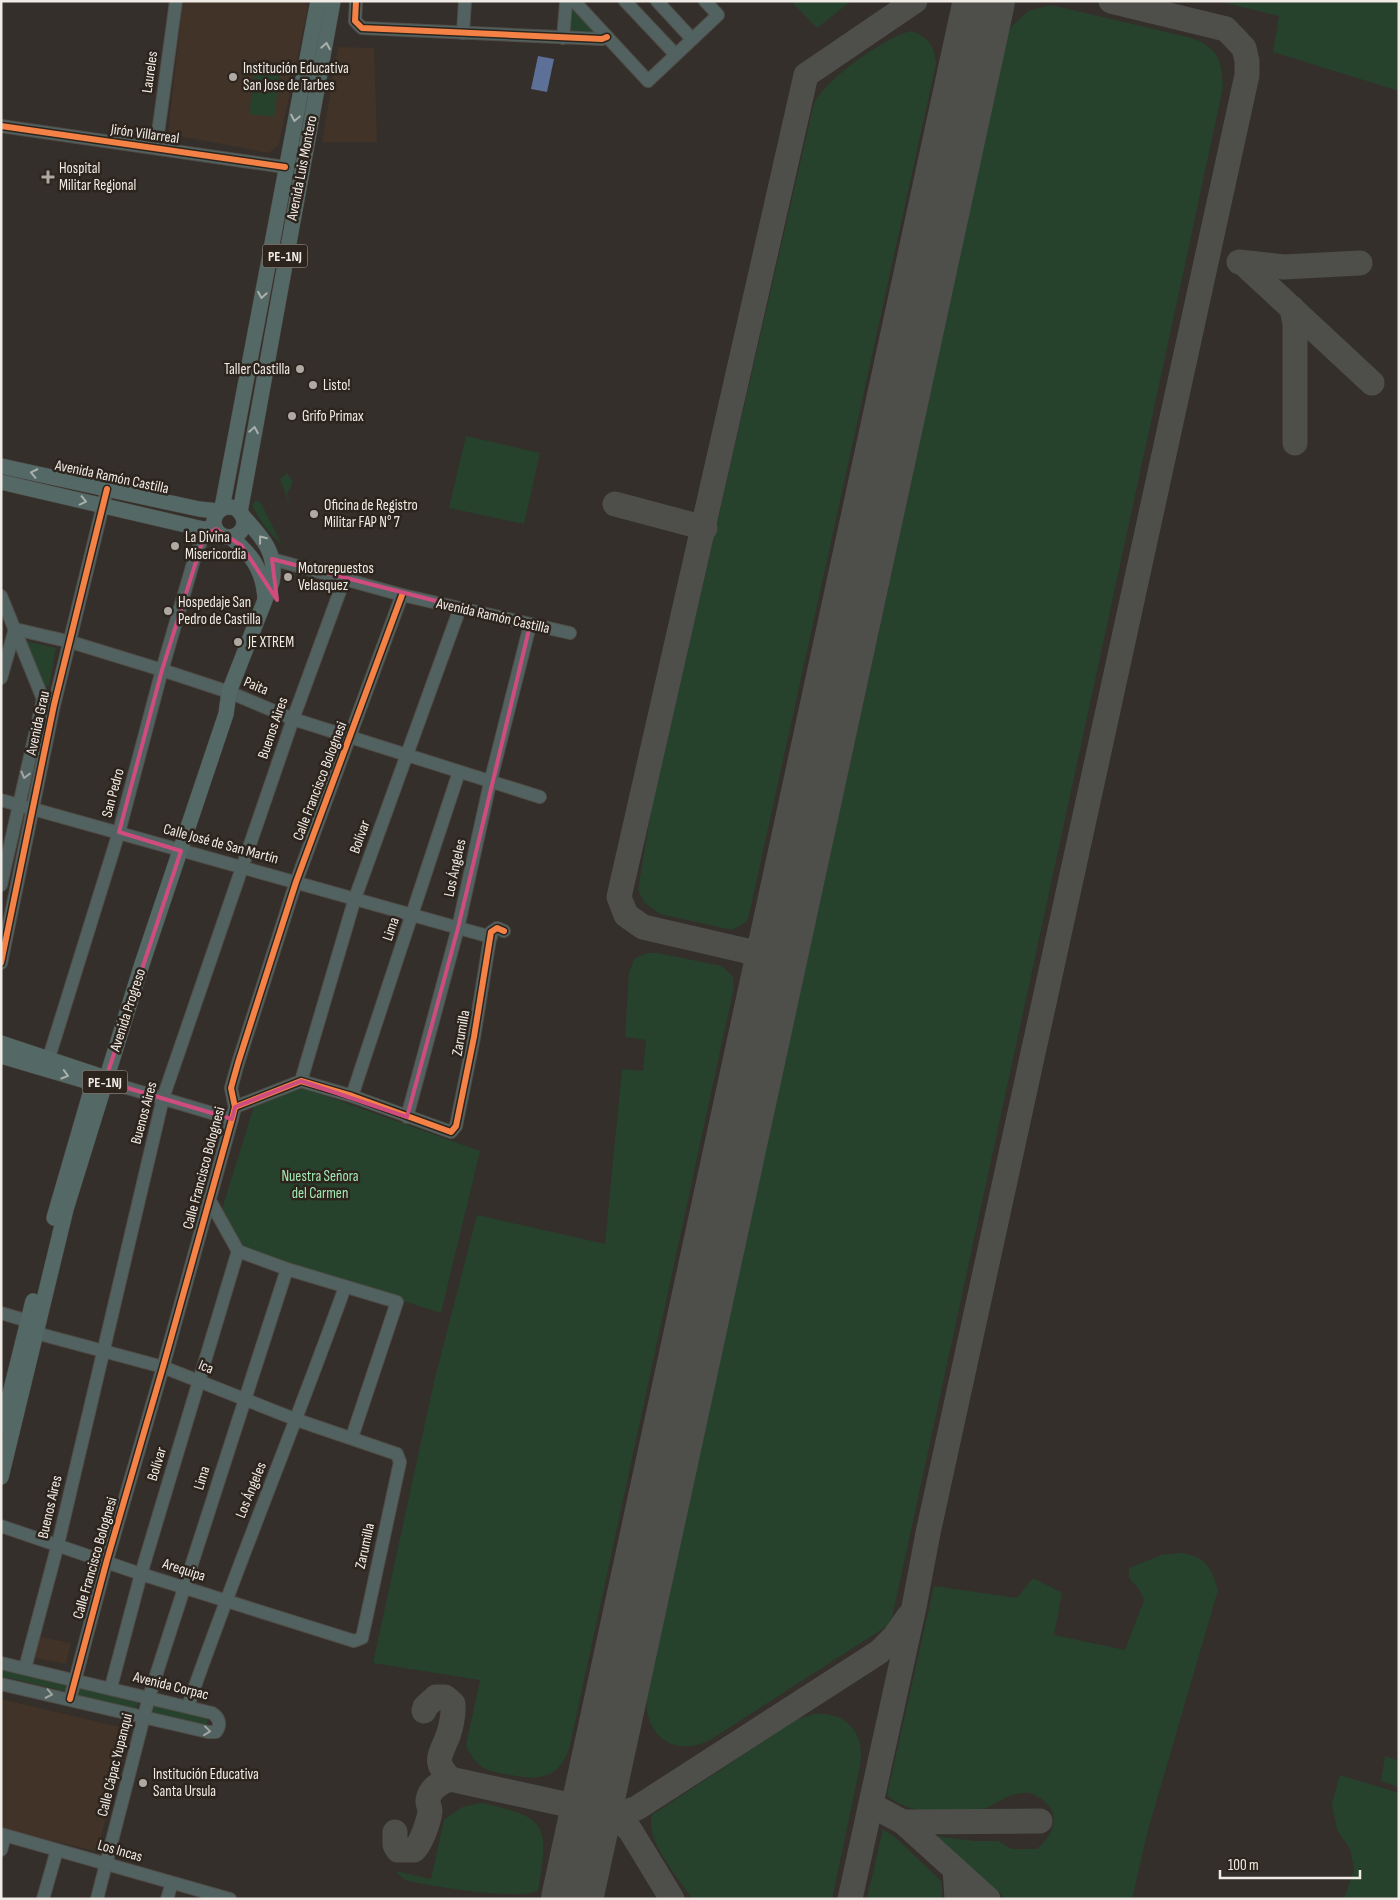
<svg xmlns="http://www.w3.org/2000/svg" width="1400" height="1900" font-family="'Sofia Sans Condensed',sans-serif">
<style>
.education{fill:#413327}
.green{fill:#26422d}
.water{fill:#5d7097}
.lines{fill:none;stroke-linecap:round;stroke-linejoin:round}
.taxiway{stroke:#4e4e4a;stroke-width:25}
.runway{stroke:#4e4e4a;stroke-width:62}
.minor-casing{stroke:#514d49;stroke-width:14}
.major-casing{stroke:#514d49;stroke-width:16}
.minor{stroke:#526260;stroke-width:12}
.major{stroke:#546966;stroke-width:15}
.cycleway-casing{stroke:#2c241d;stroke-width:9}
.cycleway{stroke:#f48246;stroke-width:6}
.oneway{stroke:#aab0ac}
.oneway2{stroke:#a2a6a3}
.marked{fill:none;stroke:#ce4d7e;stroke-width:4;stroke-linejoin:round}
.poi-dot{fill:#afa9a4;stroke:#2c241d;stroke-width:2}
.labels{text-anchor:middle;dominant-baseline:central;stroke-width:5;stroke-linejoin:round;paint-order:stroke}
.shield{fill:#2c241d;stroke:#b6afaa;stroke-width:1}
.shield-label{font-size:14px;font-weight:bold;fill:#f1ebe6}
.poi-label{font-size:15px;fill:#f1ebe6;stroke:#2c241d;text-anchor:start}
.street-label{font-size:15px;fill:#f1ebe6;stroke:#2c241d}
.park-label{font-size:15px;fill:#a2e9b3;stroke:#2c241d}
</style>
<rect width="100%" height="100%" fill="#342f2a"/>
<g class="education">
<polygon points="183,1 305,1 308,7 279,144 269,153 168,134"/>
<polygon points="338,47 374,48 377,142 322,142"/>
<polygon points="35,1636 71,1643 66,1664 31,1657"/>
<polygon points="1,1699 128,1729 98,1849 95,1851 1,1828"/>
</g>
<g class="green">
<polygon points="791,1 851,1 817,28"/>
<polygon points="1218,1 1399,1 1399,91 1273,52 1279,16"/>
<path d="M1051,5L1192,38C1218,48 1222,60 1223,87L1186,260L892,1618L887,1626L710,1740C673,1759 642,1733 647,1694L896,553L1008,30L1028,11Z"/>
<polygon points="572,6 593,32 568,31"/>
<path d="M911,31C928,36 935,47 936,64L749,915L746,922L732,930L660,914L644,902L638,890L652,805L814,103C826,79 885,37 911,31Z"/>
<polygon points="255,69 280,72 274,117 249,114"/>
<polygon points="466,436 540,453 524,524 449,508"/>
<polygon points="287,473 293,482 287,494 291,508 280,479"/>
<path d="M256,500L261,503L282,545C269,533 260,521 252,505Z"/>
<polygon points="25,641 56,648 49,686 43,687"/>
<path d="M647,953H657L722,966L733,977L734,987L570,1745C561,1778 540,1781 511,1775C487,1771 476,1769 466,1745L480,1680L373,1663L434,1382L477,1215L605,1244L622,1069L643,1071L646,1040L625,1037L629,972L635,958Z"/>
<polygon points="298,1086 480,1151 441,1313 243,1250 222,1209 255,1103"/>
<path d="M1181,1553C1207,1557 1210,1566 1218,1590L1148,1830L1132,1899H1006L934,1836L975,1841H998L1012,1849H1037C1052,1836 1062,1817 1044,1801C1039,1797 1031,1792 1024,1793C1007,1793 997,1805 982,1809C975,1811 966,1810 959,1810C932,1811 908,1814 887,1795L934,1586L1017,1598L1033,1578L1062,1593L1054,1635L1125,1650L1144,1600L1139,1589L1129,1578V1568L1161,1555Z"/>
<polygon points="1,1668 67,1685 67,1688 64,1691 1,1676"/>
<polygon points="78,1687 138,1702 138,1705 135,1709 78,1695"/>
<polygon points="156,1705 208,1719 206,1727 154,1713 152,1709"/>
<path d="M814,1714C847,1711 866,1734 860,1766L832,1899H692C679,1878 644,1839 652,1815L796,1720Z"/>
<polygon points="1385,1756 1399,1761 1399,1787 1381,1781"/>
<polygon points="1340,1775 1399,1793 1399,1899 1344,1899 1354,1869 1350,1849 1337,1830 1332,1803"/>
<path d="M482,1803C549,1817 549,1827 538,1891C515,1900 434,1887 405,1880L395,1871L431,1879L444,1820L462,1807Z"/>
<polygon points="883,1829 896,1838 942,1882 942,1899 867,1899"/>
</g>
<polygon class="water" points="538,56 554,59 547,92 531,89"/>
<g class="lines">
<g class="taxiway">
<polyline points="1239,262 1284,267 1360,263"/>
<polyline points="1244,264 1372,383"/>
<polyline points="1292,308 1295,324 1295,443"/>
<polyline points="615,504 705,528"/>
<polyline points="780,939 764,948 747,951 643,927 626,915 619,897 806,75 915,1"/>
<polyline points="747,951 762,961 771,984"/>
<path d="M424,1711L425,1707L436,1697H445L453,1704C454,1715 450,1733 445,1743C437,1761 437,1764 450,1779"/>
<polyline points="871,1805 903,1822 1040,1821"/>
<polyline points="614,1816 637,1808 879,1652 895,1636 909,1616"/>
<polyline points="903,1822 988,1899"/>
<path d="M395,1832V1845L398,1850H414C421,1844 429,1821 430,1811C430,1807 427,1803 428,1800C430,1788 440,1783 450,1779L592,1810L614,1816L630,1830L672,1899"/>
<polyline points="955,1869 957,1899"/>
<polyline points="850,1899 914,1607 928,1533 1247,75 1247,61 1244,48 1226,29 1111,1"/>
</g>
<polyline class="runway" points="572,1899 984,1"/>
<g class="minor-casing">
<g id="minor">
<polyline points="356,1 355,21 362,28 602,39 607,37"/>
<polyline points="574,1 648,81 718,15 705,1"/>
<polyline points="625,1 675,54"/>
<polyline points="657,1 692,39"/>
<polyline points="463,33 465,1"/>
<polyline points="563,38 566,3 568,1"/>
<polyline points="1,126 285,167"/>
<polyline points="156,148 176,1"/>
<polyline points="272,559 402,595 570,633"/>
<polyline points="1,596 43,699 1,885"/>
<polyline points="15,629 71,642 162,670 229,692 293,719 540,797"/>
<polyline points="1,678 15,629"/>
<polyline points="1,800 491,937"/>
<polyline points="1,963 54,705 107,489"/>
<polyline points="46,1067 119,832 162,670 196,553 204,536 216,529"/>
<polyline points="301,1081 355,898 460,608"/>
<polyline points="103,1086 114,1084 232,1119"/>
<polyline points="352,1096 459,772"/>
<polyline points="235,1107 301,1081 352,1096 451,1132 456,1126 474,1037 491,932 497,928 504,931"/>
<polyline points="407,1117 458,928 490,783 530,625"/>
<polyline points="209,1199 238,1251 287,1269 397,1302 352,1437"/>
<polyline points="1,1313 28,1321 36,1333 163,1367 297,1420 397,1454 400,1462 362,1638 354,1641 141,1574 1,1526"/>
<path d="M1,1663L212,1713C220,1718 221,1725 216,1732H208L1,1684"/>
<polyline points="25,1668 58,1544 163,1098 293,719 344,580"/>
<polyline points="111,1687 141,1574 238,1251"/>
<polyline points="70,1699 107,1560 163,1367 232,1119 235,1107 231,1088 238,1063 296,882 402,595"/>
<path d="M188,1706C237,1565 295,1427 345,1287"/>
<polyline points="1,1834 230,1899"/>
<polyline points="1,1850 5,1836"/>
<polyline points="43,1899 57,1850"/>
<polyline points="97,1899 149,1697 287,1269"/>
<polyline points="167,1899 172,1883"/>
</g>
</g>
<g class="major-casing">
<g id="major">
<polyline points="1,466 199,509 218,511"/>
<polyline points="1,482 203,529 215,528"/>
<circle cx="229" cy="522" r="15"/>
<polyline points="222,508 318,1"/>
<polyline points="240,512 333,1"/>
<path d="M230,537C251,553 263,570 265,597"/>
<polyline points="1,1043 106,1078"/>
<polyline points="1,1056 103,1086"/>
<polyline points="54,1218 95,1077"/>
<polyline points="1,1430 33,1301"/>
<path d="M1,1477L66,1209L142,964L226,714L229,692L272,582C278,552 260,535 241,514"/>
</g>
</g>
<use href="#minor" class="minor"/>
<use href="#major" class="major"/>
<g class="cycleway-casing">
<g id="cycleway">
<polyline points="356,1 355,21 362,28 602,39 607,37"/>
<polyline points="1,126 285,167"/>
<polyline points="1,963 54,705 107,489"/>
<polyline points="235,1107 301,1081 352,1096 451,1132 456,1126 474,1037 491,932 497,928 504,931"/>
<polyline points="70,1699 107,1560 163,1367 232,1119 235,1107 231,1088 238,1063 296,882 402,595"/>
</g>
</g>
<use href="#cycleway" class="cycleway"/>
</g>
<defs><path id="oneway-chevron" d="M-2-3.5L2.5 0L-2 3.5" fill="none" stroke-width="1.6" stroke-linecap="round" stroke-linejoin="round" transform="scale(1.25)"/></defs>
<g class="oneway">
<use href="#oneway-chevron" transform="translate(326 46) rotate(-80)"/>
<use href="#oneway-chevron" transform="translate(295 118) rotate(101)"/>
<use href="#oneway-chevron" transform="translate(262 295) rotate(100)"/>
<use href="#oneway-chevron" transform="translate(254 430) rotate(-80)"/>
<use href="#oneway-chevron" transform="translate(34 473) rotate(-168)"/>
<use href="#oneway-chevron" transform="translate(83 501) rotate(13)"/>
<use href="#oneway-chevron" transform="translate(262 539) rotate(-128)"/>
<use href="#oneway-chevron" transform="translate(65 1075) rotate(16)"/>
</g>
<g class="oneway2">
<use href="#oneway-chevron" transform="translate(25 775) rotate(104)"/>
<use href="#oneway-chevron" transform="translate(49 1694) rotate(12)"/>
<use href="#oneway-chevron" transform="translate(207 1731) rotate(7)"/>
</g>
<path class="marked" d="M216,529L242,546L277,600L272,559L530,625L458,928L407,1117L301,1081L235,1107L232,1119L114,1084L106,1078L181,851L119,832L162,670L204,536Z"/>
<g class="poi-dot">
<circle cx="233" cy="77" r="5"/>
<path d="M45.5 169.5h5v5h5v5h-5v5h-5v-5h-5v-5h5z"/>
<circle cx="300" cy="369" r="5"/>
<circle cx="313" cy="385" r="5"/>
<circle cx="292" cy="416" r="5"/>
<circle cx="314" cy="514" r="5"/>
<circle cx="175" cy="546" r="5"/>
<circle cx="288" cy="577" r="5"/>
<circle cx="168" cy="611" r="5"/>
<circle cx="238" cy="642" r="5"/>
<circle cx="143" cy="1783" r="5"/>
</g>
<g class="labels">
<g class="shield">
<rect x="262.5" y="244.5" width="45" height="23" rx="4"/>
<rect x="82.5" y="1070.5" width="45" height="23" rx="4"/>
</g>
<g class="shield-label">
<text x="285" y="256">PE-1NJ</text>
<text x="105" y="1082">PE-1NJ</text>
</g>
<g class="poi-label">
<text x="243" y="68">Institución Educativa<tspan x="243" dy="17">San Jose de Tarbes</tspan></text>
<text x="59" y="168">Hospital<tspan x="59" dy="17">Militar Regional</tspan></text>
<text x="290" y="369" text-anchor="end">Taller Castilla</text>
<text x="323" y="385">Listo!</text>
<text x="302" y="416">Grifo Primax</text>
<text x="324" y="505">Oficina de Registro<tspan x="324" dy="17">Militar FAP N° 7</tspan></text>
<text x="185" y="537">La Divina<tspan x="185" dy="17">Misericordia</tspan></text>
<text x="298" y="568">Motorepuestos<tspan x="298" dy="17">Velasquez</tspan></text>
<text x="178" y="602">Hospedaje San<tspan x="178" dy="17">Pedro de Castilla</tspan></text>
<text x="248" y="642">JE XTREM</text>
<text x="153" y="1774">Institución Educativa<tspan x="153" dy="17">Santa Ursula</tspan></text>
</g>
<g class="street-label">
<text transform="translate(150 72) rotate(-82)">Laureles</text>
<text transform="translate(145 134) rotate(8)">Jirón Villarreal</text>
<text transform="translate(302 168) rotate(-79)">Avenida Luis Montero</text>
<text transform="translate(112 477) rotate(12)">Avenida Ramón Castilla</text>
<text transform="translate(493 616) rotate(13)">Avenida Ramón Castilla</text>
<text transform="translate(256 686) rotate(23)">Paita</text>
<text transform="translate(38 723) rotate(-78)">Avenida Grau</text>
<text transform="translate(273 728) rotate(-71)">Buenos Aires</text>
<text transform="translate(320 781) rotate(-69)">Calle Francisco Bolognesi</text>
<text transform="translate(113 793) rotate(-75)">San Pedro</text>
<text transform="translate(360 837) rotate(-70)">Bolívar</text>
<text transform="translate(221 844) rotate(15)">Calle José de San Martín</text>
<text transform="translate(455 868) rotate(-78)">Los Ángeles</text>
<text transform="translate(391 929) rotate(-71)">Lima</text>
<text transform="translate(128 1010) rotate(-72)">Avenida Progreso</text>
<text transform="translate(461 1033) rotate(-80)">Zarumilla</text>
<text transform="translate(144 1113) rotate(-75)">Buenos Aires</text>
<text transform="translate(204 1168) rotate(-75)">Calle Francisco Bolognesi</text>
<text transform="translate(206 1367) rotate(22)">Ica</text>
<text transform="translate(157 1464) rotate(-73)">Bolívar</text>
<text transform="translate(202 1478) rotate(-73)">Lima</text>
<text transform="translate(251 1490) rotate(-68)">Los Ángeles</text>
<text transform="translate(50 1507) rotate(-77)">Buenos Aires</text>
<text transform="translate(365 1546) rotate(-78)">Zarumilla</text>
<text transform="translate(95 1558) rotate(-74)">Calle Francisco Bolognesi</text>
<text transform="translate(184 1570) rotate(18)">Arequipa</text>
<text transform="translate(171 1686) rotate(14)">Avenida Corpac</text>
<text transform="translate(115 1765) rotate(-76)">Calle Cápac Yupanqui</text>
<text transform="translate(120 1851) rotate(16)">Los Incas</text>
</g>
<g class="park-label">
<text x="320" y="1176">Nuestra Señora<tspan x="320" dy="17">del Carmen</tspan></text>
</g>
</g>
<rect width="1400" height="1900" fill="none" stroke="#f1ebe6" stroke-width="5"/>
<path d="M1220 1870v8h140v-8" fill="none" stroke="#f1ebe6" stroke-width="2.5"/>
<text x="1228" y="1870" font-size="15" fill="#f1ebe6" stroke="#2c241d" stroke-width="4" paint-order="stroke">100 m</text>
</svg>
